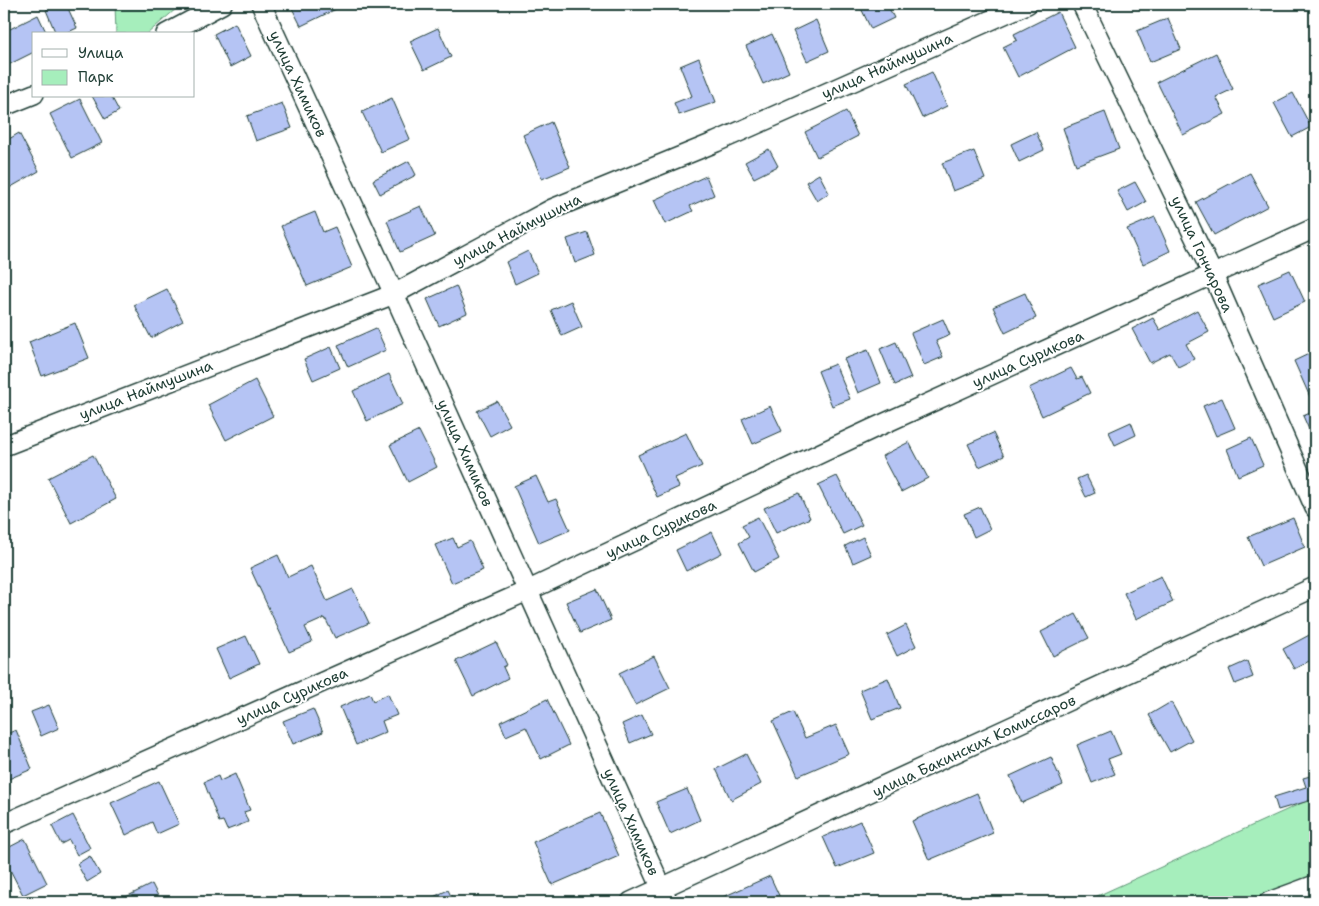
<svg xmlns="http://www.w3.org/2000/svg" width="1319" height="906" font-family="'Shantell Sans',sans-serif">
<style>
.green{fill:#a6eebc;stroke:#629678}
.building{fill:#b5c4f4;stroke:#1f3d34}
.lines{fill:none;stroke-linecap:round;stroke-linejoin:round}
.street-casing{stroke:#1f3d34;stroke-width:22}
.street{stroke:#fff;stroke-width:19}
.labels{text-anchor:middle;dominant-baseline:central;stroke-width:4;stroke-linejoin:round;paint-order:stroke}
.street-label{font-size:15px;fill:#1f3d34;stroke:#fff}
</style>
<rect width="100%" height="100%" fill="#fff"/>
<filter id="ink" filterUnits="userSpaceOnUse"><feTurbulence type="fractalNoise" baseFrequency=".02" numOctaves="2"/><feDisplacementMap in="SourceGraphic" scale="10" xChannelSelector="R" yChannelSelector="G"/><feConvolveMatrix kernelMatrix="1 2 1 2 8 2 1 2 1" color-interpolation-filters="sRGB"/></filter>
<g filter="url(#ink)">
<g class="green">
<polygon points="115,4 176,4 177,8 147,34 116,34"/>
<polygon points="1315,797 1315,876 1246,902 1084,902"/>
</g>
<g class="building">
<polygon points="60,4 66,4 77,28 64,34 56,34 46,10"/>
<polygon points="295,4 333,4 336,9 301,26 291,6"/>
<polygon points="859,4 887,4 894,18 871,29"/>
<polygon points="1058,12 1075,47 1018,77 1003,47 1017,40 1014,34"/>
<polygon points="38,15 47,34 34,34 34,52 4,67 4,32"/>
<polygon points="1168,18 1181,49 1150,62 1137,31"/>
<polygon points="816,20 829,51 807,61 793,31"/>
<polygon points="235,23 251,56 230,67 214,34"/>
<polygon points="438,28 451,57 424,70 410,41"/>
<polygon points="772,34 789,72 763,84 746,46"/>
<polygon points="1216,53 1233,89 1216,97 1225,114 1183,135 1157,82"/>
<polygon points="699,58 716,102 679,115 674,103 692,96 680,66"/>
<polygon points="932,72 947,106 922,118 906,84"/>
<polygon points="1293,93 1311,127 1292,137 1274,103"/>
<polygon points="92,96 111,96 119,111 105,119"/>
<polygon points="392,98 410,139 381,152 362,112"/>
<polygon points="80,99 102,143 72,158 50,114"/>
<polygon points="282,103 292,128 256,141 247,116"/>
<polygon points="846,111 858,136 817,157 805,132"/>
<polygon points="1105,112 1119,149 1076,165 1063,128"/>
<polygon points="551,122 570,167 542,179 523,135"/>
<polygon points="1036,132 1044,150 1019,162 1011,144"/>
<polygon points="19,133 39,171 4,191 4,142"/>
<polygon points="769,149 778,166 754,178 745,162"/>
<polygon points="974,151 985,179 953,191 942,163"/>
<polygon points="409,161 416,175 380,194 373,180"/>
<polygon points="1250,173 1268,206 1214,235 1196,202"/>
<polygon points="819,174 829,193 817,201 806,182"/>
<polygon points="706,176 714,195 690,206 693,211 665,224 654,200"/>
<polygon points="1135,182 1146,202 1128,212 1117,191"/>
<polygon points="421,206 435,236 400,252 387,221"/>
<polygon points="315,212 323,232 335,227 352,267 307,286 281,226"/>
<polygon points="1155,217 1170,251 1143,264 1127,229"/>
<polygon points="587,232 595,255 575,263 567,239"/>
<polygon points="528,251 538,273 515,284 506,262"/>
<polygon points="1290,270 1305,302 1273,317 1258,284"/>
<polygon points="456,286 467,313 439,326 427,299"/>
<polygon points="167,289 183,321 151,338 134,305"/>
<polygon points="1025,293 1036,318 1005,333 993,307"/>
<polygon points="571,301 582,327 562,336 551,310"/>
<polygon points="1197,310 1209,332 1186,344 1194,359 1178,367 1170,353 1150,363 1132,329 1153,318 1160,330"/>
<polygon points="943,319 950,335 936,341 943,357 924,365 911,333"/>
<polygon points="75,323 89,358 42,376 29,342"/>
<polygon points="376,328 386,350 348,367 338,345"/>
<polygon points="896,342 911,378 895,385 880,349"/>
<polygon points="331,347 340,368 313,380 304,359"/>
<polygon points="868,350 881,383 858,393 844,359"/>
<polygon points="1313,352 1315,358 1315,395 1310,397 1294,361"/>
<polygon points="835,364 850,399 832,406 818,371"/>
<polygon points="1071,368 1077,379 1082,377 1090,393 1042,416 1029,388"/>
<polygon points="389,374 403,404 367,421 353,391"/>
<polygon points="255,380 273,416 226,440 208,405"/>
<polygon points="1222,398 1235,428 1216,436 1203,406"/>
<polygon points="497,401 510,425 490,436 477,411"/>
<polygon points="770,406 782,431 753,444 742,419"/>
<polygon points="1315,411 1315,443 1303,416"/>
<polygon points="1131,422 1136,435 1115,445 1109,432"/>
<polygon points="419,431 437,467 408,482 390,445"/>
<polygon points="686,433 702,466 675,478 679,487 657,497 638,455"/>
<polygon points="993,433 1004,456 979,467 968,444"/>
<polygon points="1251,438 1263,465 1238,476 1227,449"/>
<polygon points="909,442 928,478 901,492 882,456"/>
<polygon points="93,455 116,499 71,523 48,478"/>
<polygon points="1086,475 1095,493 1086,497 1077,479"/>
<polygon points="536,476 548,502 556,499 570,530 539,543 514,486"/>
<polygon points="837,476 862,525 843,534 818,485"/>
<polygon points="799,493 810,518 776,533 764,508"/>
<polygon points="980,507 990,529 974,537 964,514"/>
<polygon points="758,517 779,559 754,572 739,543 749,537 742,525"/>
<polygon points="1293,518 1305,547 1261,566 1248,537"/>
<polygon points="712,532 722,553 686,571 676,550"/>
<polygon points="863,537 871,555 853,563 845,546"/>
<polygon points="453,538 457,547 470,541 483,570 452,583 435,545"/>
<polygon points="278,555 288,577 311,566 327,601 353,589 369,623 335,638 325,618 305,627 312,642 289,652 250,568"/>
<polygon points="1161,576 1173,602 1136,619 1124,593"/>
<polygon points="597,589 611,620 580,633 566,602"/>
<polygon points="1076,614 1089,638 1053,656 1041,632"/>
<polygon points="906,625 916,646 897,656 887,635"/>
<polygon points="1315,632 1315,658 1294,669 1283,649"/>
<polygon points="246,636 259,664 229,678 216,649"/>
<polygon points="496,642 507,665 503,667 508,678 473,696 456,661"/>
<polygon points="654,656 670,688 635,705 619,673"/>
<polygon points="1247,661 1253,677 1235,684 1229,669"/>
<polygon points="888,678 900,708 872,719 860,690"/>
<polygon points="370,694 373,701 388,694 397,715 382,721 386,732 356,745 340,707"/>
<polygon points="547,699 569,745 541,759 526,727 506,736 500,722"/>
<polygon points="1171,702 1192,740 1170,752 1149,715"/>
<polygon points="49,705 59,728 41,736 31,712"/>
<polygon points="313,709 323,732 293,744 283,721"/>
<polygon points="793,712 805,738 836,725 849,754 798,776 773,721"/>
<polygon points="642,715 651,734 630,743 622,724"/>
<polygon points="16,730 32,769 4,781 4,735"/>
<polygon points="1111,731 1121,754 1108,759 1115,774 1092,783 1077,745"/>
<polygon points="746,754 761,784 731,800 716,769"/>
<polygon points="1051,757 1063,785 1022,803 1010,776"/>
<polygon points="235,774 250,810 244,812 248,822 227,830 223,821 219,822 204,782 218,776 220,781"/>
<polygon points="1314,775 1315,799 1278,810 1274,797 1306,787 1303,778"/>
<polygon points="159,781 179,824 157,834 152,822 126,835 111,803"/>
<polygon points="687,789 700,820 670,834 656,802"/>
<polygon points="977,793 993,833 929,860 912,821"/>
<polygon points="600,813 619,856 552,885 533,842"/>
<polygon points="73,815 90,848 77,855 69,840 61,844 52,826"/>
<polygon points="860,821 874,853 837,868 823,837"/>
<polygon points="25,839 47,883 23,895 4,858 4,850"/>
<polygon points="90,856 100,874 87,882 77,864"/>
<polygon points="770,876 782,902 725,902 723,897"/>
<polygon points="152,884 161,902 129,902 126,897"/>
<polygon points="448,890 454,902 423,902"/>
</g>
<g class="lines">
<g class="street-casing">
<g id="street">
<polyline points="261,4 394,294 668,902"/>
<polyline points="1082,4 1213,275 1315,508"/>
<polyline points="166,34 222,4"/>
<polyline points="4,106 34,94"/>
<polyline points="4,446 394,294 552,209 716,142 1027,4"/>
<polyline points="4,824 527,591 872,429 1315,228"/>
<polyline points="631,902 1315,587"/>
<polyline points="1269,902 1315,885"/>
</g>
</g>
<use href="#street" class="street"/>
</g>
</g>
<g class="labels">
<g class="street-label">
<text transform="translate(887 66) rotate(-24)">улица Наймушина</text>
<text transform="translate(298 84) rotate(65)">улица Химиков</text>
<text transform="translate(517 230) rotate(-27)">улица Наймушина</text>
<text transform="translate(1202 254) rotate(65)">улица Гончарова</text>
<text transform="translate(1028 359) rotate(-24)">улица Сурикова</text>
<text transform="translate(146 390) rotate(-21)">улица Наймушина</text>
<text transform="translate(465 453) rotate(66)">улица Химиков</text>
<text transform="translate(661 529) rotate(-25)">улица Сурикова</text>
<text transform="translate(292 696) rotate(-24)">улица Сурикова</text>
<text transform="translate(974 746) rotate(-25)">улица Бакинских Комиссаров</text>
<text transform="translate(631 822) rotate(66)">улица Химиков</text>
</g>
</g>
<rect width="1319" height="906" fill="none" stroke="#fff" stroke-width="20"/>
<rect x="10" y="10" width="1299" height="886" fill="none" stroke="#1f3d34" stroke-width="2" filter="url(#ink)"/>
<rect x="32" y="32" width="162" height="65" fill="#ffffff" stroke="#a5b1ae"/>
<rect x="42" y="49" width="25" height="8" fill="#ffffff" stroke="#a5b1ae"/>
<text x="78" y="58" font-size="15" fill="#1f3d34">Улица</text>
<rect x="42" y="70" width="25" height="15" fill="#a6eebc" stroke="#a5b1ae"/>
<text x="78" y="82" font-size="15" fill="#1f3d34">Парк</text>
</svg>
